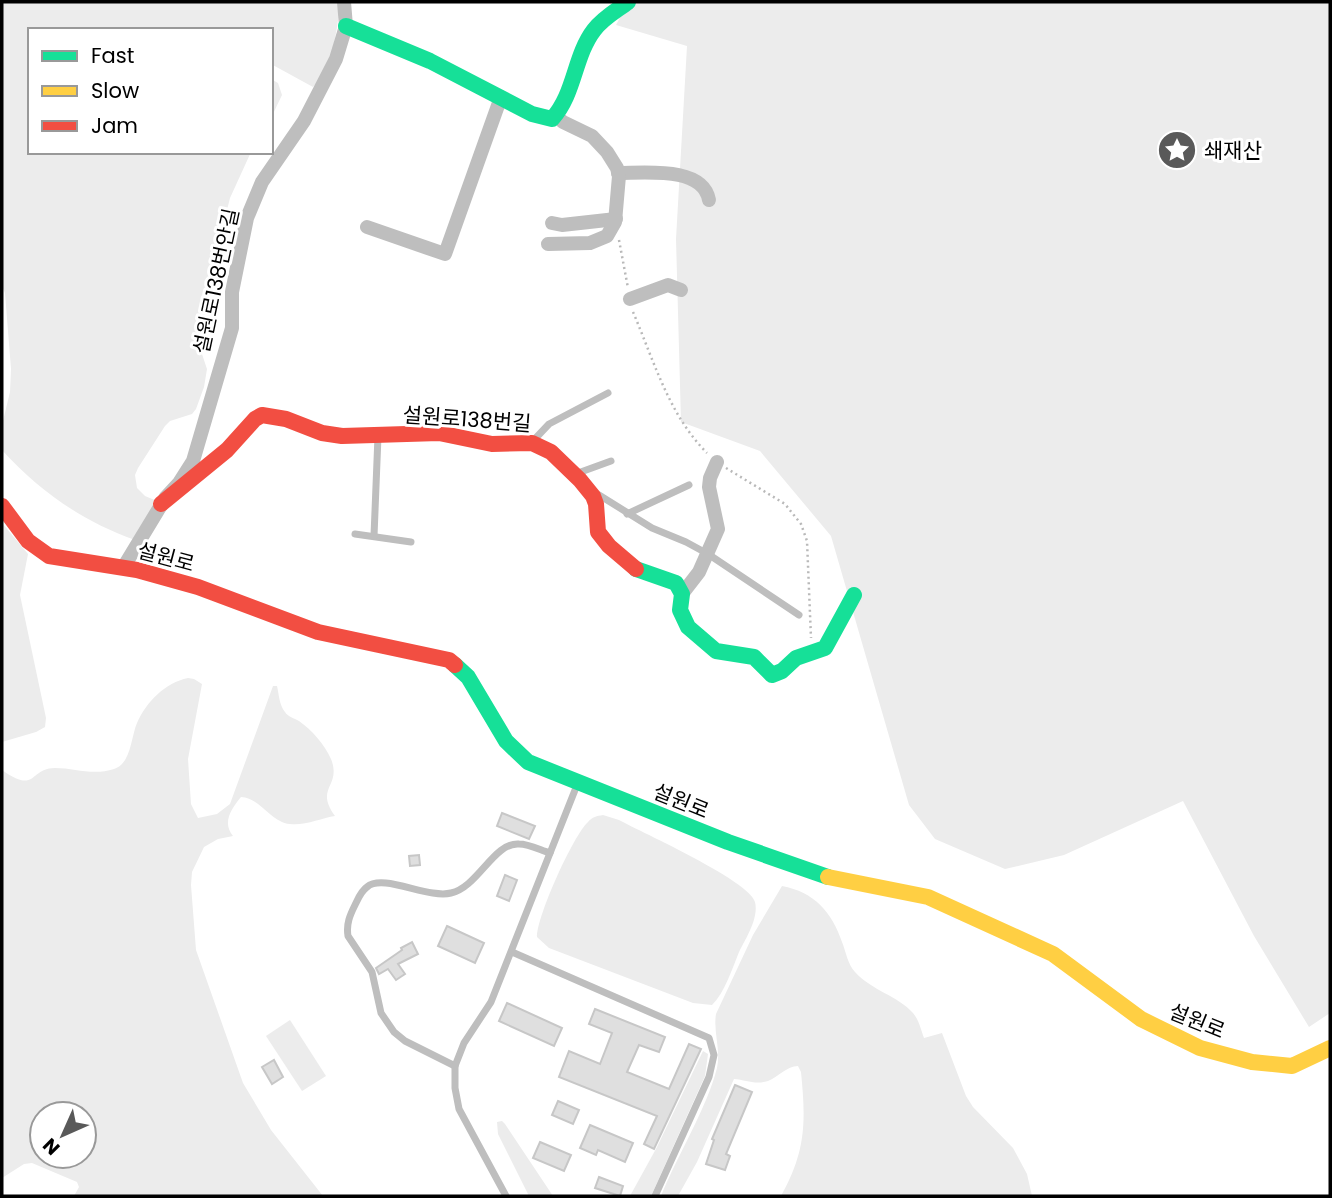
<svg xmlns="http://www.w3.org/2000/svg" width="1332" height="1198" font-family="Poppins,'Noto Sans KR',sans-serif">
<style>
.green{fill:#ececec;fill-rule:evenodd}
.building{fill:#dfdfdf;stroke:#c7c7c7;stroke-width:2}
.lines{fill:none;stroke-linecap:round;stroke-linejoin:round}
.path{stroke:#b9b9b9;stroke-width:2.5;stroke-dasharray:2 3.5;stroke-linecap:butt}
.lane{stroke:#bebebe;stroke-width:7}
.street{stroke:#bebebe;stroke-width:14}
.fast{stroke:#16e098;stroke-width:16}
.slow{stroke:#ffcf43;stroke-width:16}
.jam{stroke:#f24e42;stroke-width:16}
.labels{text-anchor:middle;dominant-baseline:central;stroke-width:6;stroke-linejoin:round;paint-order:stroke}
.poi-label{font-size:21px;fill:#000;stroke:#fff;text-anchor:start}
.street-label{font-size:21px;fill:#000;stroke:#fff}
</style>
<rect width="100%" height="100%" fill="#fff"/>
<g class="green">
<path d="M2,2H340C338,26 332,71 313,87L271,64V30H30V152H251L230,198L209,282L210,315L201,351L207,369L204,387L196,409L192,414L170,421L165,426L138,468L135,475L137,488L145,496L157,501L135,540C82,521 39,491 2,450V425L10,392L11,369L5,293L2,286Z"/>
<polygon points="628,2 1330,2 1330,1013 1309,1027 1254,936 1183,801 1064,855 1005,869 935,839 909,805 831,536 760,451 681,422 676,239 687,46 616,25"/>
<polygon points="271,79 278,83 282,95 271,118"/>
<polygon points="2,523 28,554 20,595 46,718 45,727 36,732 2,742"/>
<path d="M188,678L194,679L202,684L188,759L191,804L198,818L217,814L230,804L273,686H277C279,694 279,705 285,712C288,717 294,718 299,721C312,730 325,745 331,759C342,787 314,787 335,816C322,818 304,826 290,824C270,822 261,798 241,797C231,809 222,823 233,836L218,839L204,847L192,872L191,885L196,950L243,1083L271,1130L323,1196H74L79,1187L77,1182L32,1163L24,1164L2,1178V770C37,795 29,768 55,768C75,768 93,776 114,769C131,764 131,737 137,723C147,701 165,683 188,678ZM42,1114H84V1156H42Z"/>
<path d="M603,815L619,820C643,833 750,881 755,902C759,918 746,938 739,952C732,969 725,992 712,1005L693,1003L549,948L537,937C537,916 573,836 588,822C592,817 597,816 603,815Z"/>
<path d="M782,886C814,892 832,912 842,942C846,952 848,965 855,972C871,990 898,996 913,1013C919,1020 921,1030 924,1038L942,1033L966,1096L973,1107L1013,1148L1027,1174L1032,1196H781C806,1151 806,1122 801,1072L798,1066C787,1066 778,1077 768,1081C755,1085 746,1080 734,1079L697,1162L678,1196H661C677,1156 707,1108 717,1068C721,1049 713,1032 716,1014L753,935Z"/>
<polygon points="290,1020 326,1076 302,1091 266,1036"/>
<polygon points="703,1051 708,1054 705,1076 651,1196 630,1196 657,1147"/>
<polygon points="502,1121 505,1124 553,1196 529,1196 498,1134 497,1122"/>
</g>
<g class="building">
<polygon points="502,813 535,826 529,839 497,826"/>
<polygon points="419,855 420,865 410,866 409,856"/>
<polygon points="505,875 517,880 509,901 497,896"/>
<polygon points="447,926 484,943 475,963 438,946"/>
<polygon points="412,942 418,954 398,964 405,974 396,980 388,969 379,974 376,968 402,950 401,948"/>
<polygon points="507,1003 562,1028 554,1046 499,1021"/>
<polygon points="595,1009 665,1037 659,1052 639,1045 627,1072 669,1089 689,1044 701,1049 654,1149 644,1144 657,1116 559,1077 569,1051 600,1064 612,1033 589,1024"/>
<polygon points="274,1060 283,1077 272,1084 262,1067"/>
<polygon points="735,1085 752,1092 726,1154 730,1156 725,1170 706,1164 714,1140 712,1139"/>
<polygon points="558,1101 579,1110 573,1124 552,1115"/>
<polygon points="590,1125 633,1143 625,1162 598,1150 596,1155 580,1148"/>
<polygon points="540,1142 571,1155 564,1171 533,1158"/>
<polygon points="599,1177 623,1186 620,1196 595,1188"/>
</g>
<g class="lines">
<g class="path">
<polyline points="619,240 628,288"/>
<path d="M633,312C654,361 669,415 707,453"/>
<polyline points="726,468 785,504 801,524 807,541 811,638"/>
</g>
<g class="lane">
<polyline points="532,442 549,424 608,393"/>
<polyline points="578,473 611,461"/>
<polyline points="599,495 652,528 686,542 708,554 799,615"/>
<polyline points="627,514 689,485"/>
<polyline points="355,534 411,542"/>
<polyline points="374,536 378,436"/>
<polyline points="512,952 709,1038 714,1055 709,1077 655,1196"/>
<path d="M455,1066L405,1041L394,1032L381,1013L372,972L348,936C346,924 350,915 355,905C358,899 361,891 367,887C383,873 428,899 451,893C478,887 494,842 519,844C529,844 540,850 550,853"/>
<polyline points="506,1196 459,1109 455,1088 455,1066 464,1043 491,1002 577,785"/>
</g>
<g class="street">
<path d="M618,173C645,173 703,166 709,200"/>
<polyline points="552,223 562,225 616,219"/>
<polyline points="367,227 445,254 501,97"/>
<polyline points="548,244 590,243 607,236 615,222 619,176 617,168 607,152 592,136 563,122 556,116"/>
<polyline points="630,299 668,285 681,290"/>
<polyline points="123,568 166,497 179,483 193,461 232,328 232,292 247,218 262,182 304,121 336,59 346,26 344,2"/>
<polyline points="682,594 699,572 718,529 709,487 710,478 717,462"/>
</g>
<g class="fast">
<path d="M346,26L430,61L532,114L552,119C575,94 574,56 594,30C603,18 616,11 628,2"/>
<polyline points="636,569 676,583 682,594 680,610 688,627 716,651 754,657 772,675 782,671 796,658 825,648 854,595"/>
<polyline points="455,665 468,677 506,741 528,762 728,842 828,877"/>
</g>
<polyline class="slow" points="828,877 928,897 1053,954 1141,1019 1200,1048 1252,1062 1292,1066 1330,1048"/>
<g class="jam">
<polyline points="161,504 227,450 255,419 262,415 286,419 322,433 342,436 439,433 492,444 532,443 551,452 580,480 593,496 596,504 598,532 609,546 636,569"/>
<polyline points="2,506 28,541 49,556 137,570 198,587 318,632 449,660 455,665"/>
</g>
</g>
<defs>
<g id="sight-disc" transform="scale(2.0125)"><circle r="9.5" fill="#595959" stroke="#fff"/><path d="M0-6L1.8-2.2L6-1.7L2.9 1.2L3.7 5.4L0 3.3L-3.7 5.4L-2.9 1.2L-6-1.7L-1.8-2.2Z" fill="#fff"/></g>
</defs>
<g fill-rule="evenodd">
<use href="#sight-disc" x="1177" y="150"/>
</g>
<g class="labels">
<g class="poi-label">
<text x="1204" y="150">쇄재산</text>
</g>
<g class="street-label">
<text transform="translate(216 281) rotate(-78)">설원로138번안길</text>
<text transform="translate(467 419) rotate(4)">설원로138번길</text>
<text transform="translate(166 557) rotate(15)">설원로</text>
<text transform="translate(681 801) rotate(22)">설원로</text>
<text transform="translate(1197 1021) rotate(22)">설원로</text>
</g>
</g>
<rect width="1332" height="1198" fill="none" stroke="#000000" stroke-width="7"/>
<rect x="28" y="28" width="245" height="126" fill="#ffffff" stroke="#999999" stroke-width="2"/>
<rect x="42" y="51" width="35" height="10" fill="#16e098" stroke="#999999" stroke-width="2"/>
<text x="91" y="63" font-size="21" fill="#000000">Fast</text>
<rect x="42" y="86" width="35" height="10" fill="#ffcf43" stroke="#999999" stroke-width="2"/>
<text x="91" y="98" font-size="21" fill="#000000">Slow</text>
<rect x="42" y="121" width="35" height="10" fill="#f24e42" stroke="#999999" stroke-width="2"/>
<text x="91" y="133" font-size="21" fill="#000000">Jam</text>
<g transform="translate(63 1135) rotate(225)"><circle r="33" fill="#ffffff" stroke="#999999" stroke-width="2"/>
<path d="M0-5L12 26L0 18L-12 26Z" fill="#595959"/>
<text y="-10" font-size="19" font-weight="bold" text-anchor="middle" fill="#000000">N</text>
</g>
</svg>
